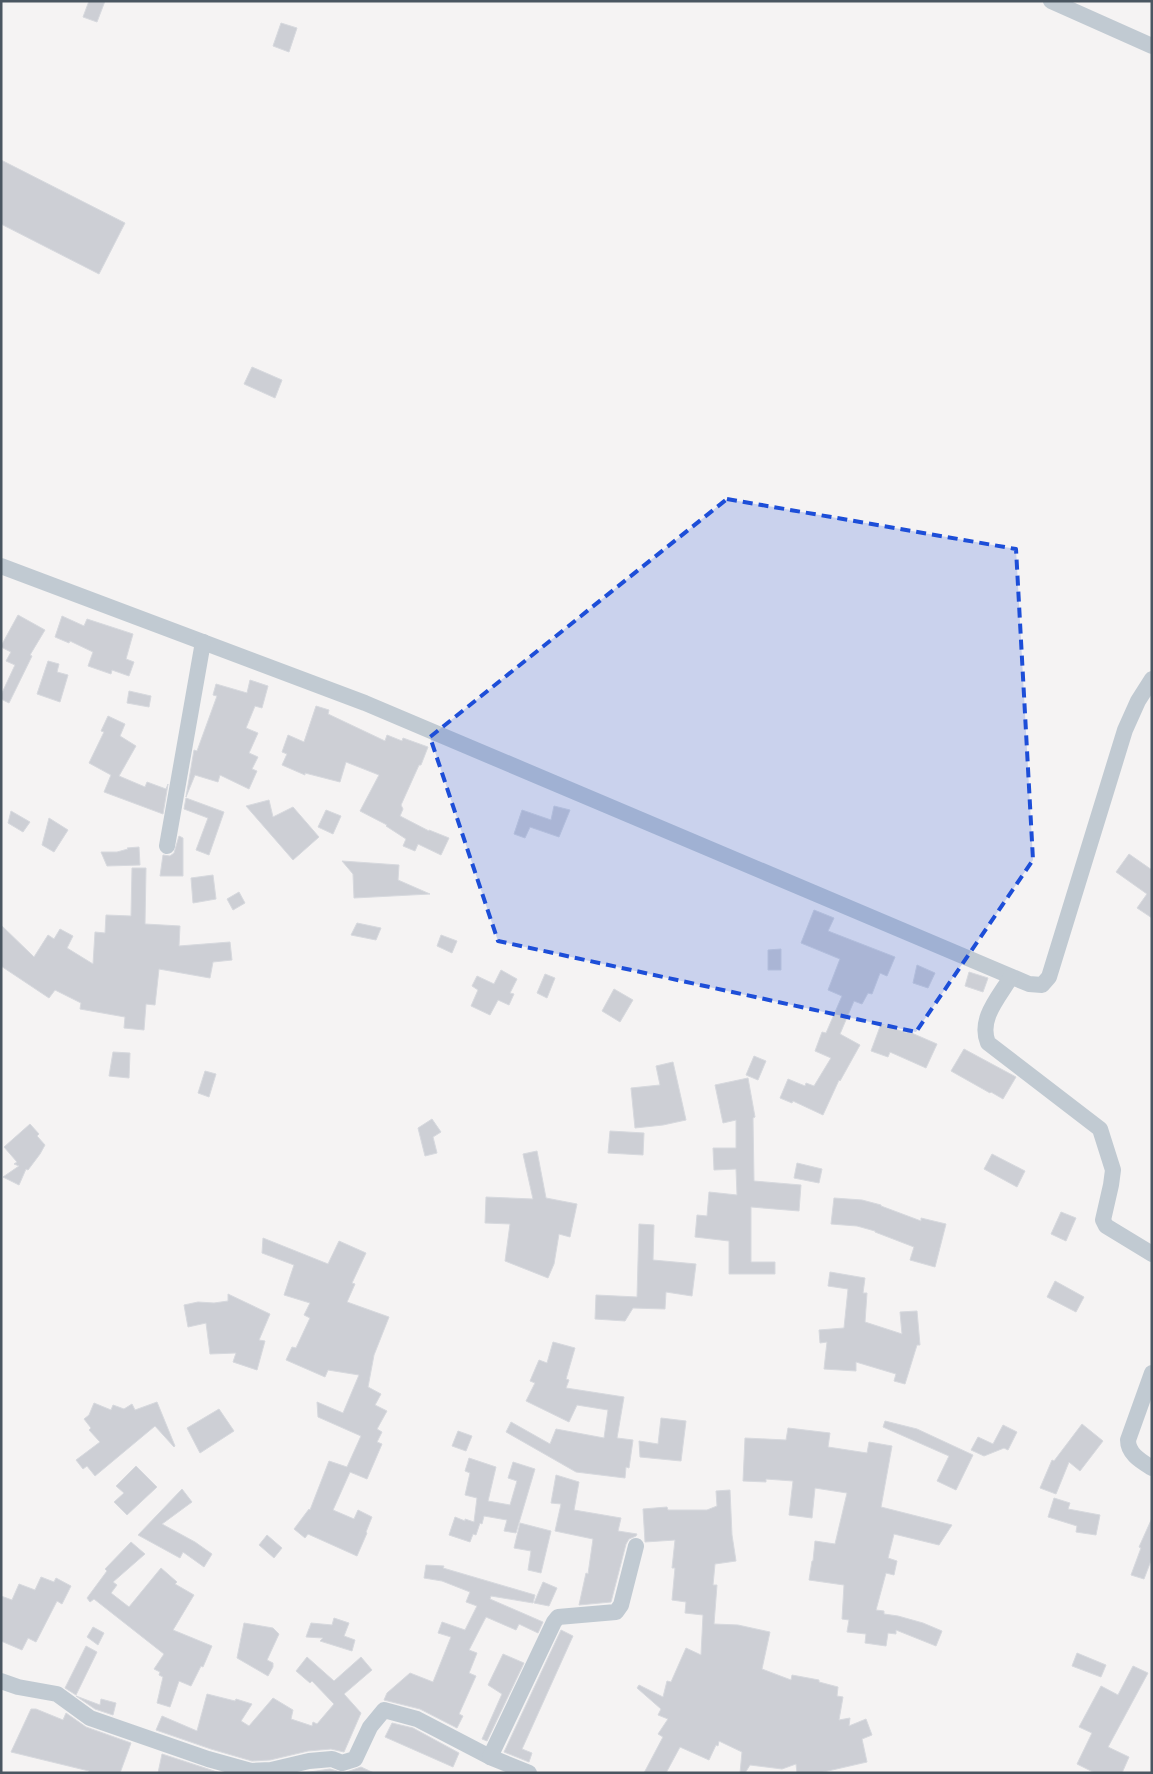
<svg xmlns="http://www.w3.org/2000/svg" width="1153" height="1774" font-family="'Varela Round',sans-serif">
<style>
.building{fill:#cdcfd5;stroke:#d7d9de}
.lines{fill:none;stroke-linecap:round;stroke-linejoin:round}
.minor{stroke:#c1cad2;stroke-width:16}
.marked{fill:#1d4ed8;fill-opacity:0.2;stroke:#1d4ed8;stroke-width:4;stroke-dasharray:10 6;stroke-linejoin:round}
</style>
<rect width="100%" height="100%" fill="#f5f3f3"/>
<g class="building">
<polygon points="89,1 105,1 97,22 83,17"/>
<polygon points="281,23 297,28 289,52 273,46"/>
<polygon points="1,160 125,223 99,274 1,224"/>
<polygon points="252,367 282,380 275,398 244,384"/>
<polygon points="18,615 45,630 30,655 32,656 9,703 1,699 1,695 15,665 6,661 11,652 1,647 1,646"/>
<polygon points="62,616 84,626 87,619 133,634 126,659 134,662 129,676 112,670 111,674 88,666 93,652 70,641 69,643 55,637"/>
<polygon points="48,661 59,664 57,672 68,675 60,702 37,694"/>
<polygon points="250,680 268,686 262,708 255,706 246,728 258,733 249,753 258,757 252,769 257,771 249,789 220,775 218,782 195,775 186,797 194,750 197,751 217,696 213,695 216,684 247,693"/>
<polygon points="129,691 151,696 149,707 127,703"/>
<polygon points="316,706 329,710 328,714 385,741 387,735 402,741 403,738 428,747 421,765 419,765 401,805 403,809 400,816 429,831 429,830 449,838 441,855 418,844 415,851 403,846 406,839 386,826 387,825 360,811 379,775 346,762 340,782 305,773 305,775 282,765 287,754 282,752 288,735 304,742"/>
<polygon points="108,716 125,724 120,736 136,746 119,776 145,787 147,782 166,789 168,784 163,814 104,792 111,775 89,763 104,732 101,731"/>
<polygon points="186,798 224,812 209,855 196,850 208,818 184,809"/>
<polygon points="269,800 273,817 293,807 319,837 293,860 246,806"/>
<polygon points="554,806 570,810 559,837 530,827 525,838 514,834 522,810 551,820"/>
<polygon points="326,810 341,816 333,834 318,827"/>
<polygon points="11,811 30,822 23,832 8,823"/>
<polygon points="49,818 68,830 54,852 42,845"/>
<polygon points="179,836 183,838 183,876 160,876 163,855 170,856 174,853"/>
<polygon points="139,847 140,865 107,866 101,852 117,852 128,849 127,848"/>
<polygon points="1129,854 1152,870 1152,918 1137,908 1147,894 1116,872"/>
<polygon points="342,861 399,865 398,880 430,894 354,898 353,874"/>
<polygon points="132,868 146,868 145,924 180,926 179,946 230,942 232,960 213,962 210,978 159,969 155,1005 146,1004 144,1030 124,1028 125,1017 80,1009 81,1003 55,990 49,998 1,966 1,925 34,957 48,935 54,939 60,929 73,936 67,948 93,964 95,932 105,933 106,915 131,916"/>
<polygon points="213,875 216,899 193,903 191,878"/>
<polygon points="239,892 245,903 233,910 227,899"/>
<polygon points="814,910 834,918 828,931 895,957 887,976 880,973 872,994 868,993 862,1004 854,1001 840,1034 860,1045 840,1081 839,1080 823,1115 793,1101 792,1103 780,1098 788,1079 805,1086 806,1083 814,1086 831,1058 815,1051 822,1032 826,1033 842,996 828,990 840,959 801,943"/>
<polygon points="357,923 381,928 376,940 351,935"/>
<polygon points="441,935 457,941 452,953 437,946"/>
<polygon points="781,949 781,970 768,970 768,950"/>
<polygon points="917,965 935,973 928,988 913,983"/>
<polygon points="501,970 517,979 510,993 514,994 509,1005 498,1000 490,1015 471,1006 478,990 472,986 477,976 494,984"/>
<polygon points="969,972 988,978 983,992 965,986"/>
<polygon points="545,974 555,978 547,998 537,993"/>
<polygon points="614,989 633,1000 620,1022 602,1011"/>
<polygon points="881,1024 907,1033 907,1031 937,1044 926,1068 890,1052 888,1057 871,1051"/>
<polygon points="964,1049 1016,1077 1003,1099 991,1092 990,1093 951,1071"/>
<polygon points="113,1052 130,1053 129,1078 109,1076"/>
<polygon points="754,1056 766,1061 758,1080 746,1075"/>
<polygon points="673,1062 686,1120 663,1125 635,1128 631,1088 660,1085 656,1066"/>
<polygon points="205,1071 216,1074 209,1097 198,1093"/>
<polygon points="748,1078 755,1117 753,1118 754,1181 801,1185 799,1211 751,1207 751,1262 775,1262 775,1274 729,1274 729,1241 695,1237 697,1215 707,1216 709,1192 737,1195 736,1169 714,1170 713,1148 736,1148 736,1120 723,1123 715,1085"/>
<polygon points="432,1119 441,1132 433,1137 437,1153 425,1156 418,1128"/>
<polygon points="30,1124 39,1134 37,1136 45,1145 40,1154 28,1170 26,1169 19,1185 3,1177 19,1166 14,1164 17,1162 4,1147"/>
<polygon points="610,1131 644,1133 643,1155 608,1153"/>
<polygon points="537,1151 546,1198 577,1204 570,1237 559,1234 554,1264 548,1278 505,1261 510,1224 485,1223 486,1197 533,1199 523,1154"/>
<polygon points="992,1154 1025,1171 1017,1187 984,1169"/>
<polygon points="797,1163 822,1169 819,1183 794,1178"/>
<polygon points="834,1198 862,1200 881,1205 881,1206 921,1221 921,1218 946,1224 935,1267 910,1260 914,1247 875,1232 875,1231 857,1226 831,1224"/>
<polygon points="1061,1212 1076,1218 1066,1241 1051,1234"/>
<polygon points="639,1224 654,1225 653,1260 696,1264 692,1296 666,1292 665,1309 633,1308 625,1321 595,1319 596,1295 637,1297"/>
<polygon points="263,1238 328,1264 339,1241 366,1253 352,1283 355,1284 347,1302 389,1317 374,1355 368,1387 381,1394 375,1405 387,1411 377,1429 382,1432 377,1442 382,1444 367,1479 350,1472 333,1510 354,1519 358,1510 372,1517 366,1532 367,1533 357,1556 308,1534 305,1538 294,1529 309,1509 310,1510 329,1461 347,1467 361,1436 318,1417 317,1402 343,1413 359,1375 328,1370 325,1377 286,1360 292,1347 296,1348 310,1318 304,1315 310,1303 284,1295 294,1265 262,1253"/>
<polygon points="830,1272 865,1278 863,1293 867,1293 865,1322 902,1334 900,1312 917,1311 920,1345 917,1345 905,1384 894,1381 896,1374 856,1362 856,1371 824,1369 827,1342 820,1343 819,1330 844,1328 848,1289 828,1286"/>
<polygon points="1055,1281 1084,1297 1076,1312 1047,1297"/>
<polygon points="228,1294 270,1314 259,1340 265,1341 257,1370 233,1362 236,1353 210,1354 206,1323 188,1327 184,1305 198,1302 214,1303 228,1301"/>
<polygon points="553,1342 575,1348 566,1379 569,1380 566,1388 624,1397 617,1438 633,1440 629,1468 626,1467 625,1478 576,1472 506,1432 511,1422 550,1444 556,1429 604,1438 608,1410 577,1405 569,1422 526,1401 535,1383 530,1381 539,1360 547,1363"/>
<polygon points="157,1402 175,1446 174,1447 155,1426 95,1476 87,1466 83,1469 76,1460 100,1442 89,1430 91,1428 84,1419 89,1415 94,1403 111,1410 113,1405 124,1409 132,1404 135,1410"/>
<polygon points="219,1409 234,1431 200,1453 187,1428"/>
<polygon points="661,1418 686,1421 681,1461 640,1457 639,1441 658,1444"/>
<polygon points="885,1421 917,1429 973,1455 956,1490 937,1481 949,1456 883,1427"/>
<polygon points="1082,1424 1103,1441 1080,1471 1069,1462 1056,1494 1040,1488 1052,1460 1054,1461"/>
<polygon points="1003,1425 1017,1432 1008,1450 1004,1448 984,1456 971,1450 978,1437 993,1444"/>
<polygon points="788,1428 830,1433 828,1447 867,1453 869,1442 892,1446 881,1507 952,1525 939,1545 894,1534 888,1558 897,1561 894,1575 886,1573 876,1610 884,1611 884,1614 898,1616 923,1623 942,1631 936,1646 896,1630 896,1634 888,1633 886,1646 865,1643 866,1634 847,1632 849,1620 842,1619 844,1585 809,1580 812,1561 813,1561 815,1541 835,1544 847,1493 815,1488 812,1518 789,1515 793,1481 766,1479 766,1482 743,1481 745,1438 786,1440"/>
<polygon points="458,1431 472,1436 466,1451 452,1446"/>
<polygon points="469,1458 496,1467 488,1501 510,1505 517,1481 508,1478 513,1462 535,1469 516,1533 504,1531 507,1520 484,1516 482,1524 480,1523 476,1535 473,1534 470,1542 449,1535 455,1517 465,1521 465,1519 474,1522 477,1498 465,1495 470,1473 465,1471"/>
<polygon points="136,1466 157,1487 127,1515 114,1502 124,1493 116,1486"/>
<polygon points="556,1475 579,1482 574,1510 621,1518 618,1531 637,1534 636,1536 629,1539 626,1544 611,1602 579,1605 586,1573 588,1574 593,1539 555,1531 561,1504 551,1503"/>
<polygon points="182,1489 192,1502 162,1524 195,1542 212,1554 204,1567 183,1552 180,1558 138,1535"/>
<polygon points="730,1490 732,1535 736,1561 715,1564 713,1585 717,1585 714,1624 738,1625 770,1632 762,1669 791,1680 792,1675 819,1680 819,1682 838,1687 837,1696 843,1697 839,1720 850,1718 849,1726 866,1719 872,1735 862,1739 867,1762 819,1773 797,1773 796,1764 782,1769 750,1765 745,1773 740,1773 742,1752 719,1741 718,1746 716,1745 709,1760 680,1747 666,1773 644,1773 663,1737 658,1734 668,1719 658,1715 661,1709 637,1688 639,1685 663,1697 667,1681 671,1682 686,1648 701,1655 703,1615 685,1613 686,1602 672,1600 675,1568 672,1568 675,1540 645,1542 643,1509 667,1507 668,1510 707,1510 717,1506 716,1491"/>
<polygon points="1054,1498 1070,1503 1068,1509 1100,1515 1096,1535 1076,1532 1077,1526 1048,1517"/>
<polygon points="1152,1518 1152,1558 1144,1579 1131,1575 1141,1548 1139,1547"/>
<polygon points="520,1523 551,1531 541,1573 528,1570 531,1551 514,1548"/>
<polygon points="267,1535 282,1548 274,1558 259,1545"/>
<polygon points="131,1542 145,1554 113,1582 117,1585 111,1593 129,1607 161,1568 177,1582 175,1584 194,1595 173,1630 212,1646 203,1667 201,1666 191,1686 179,1681 170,1707 157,1703 163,1677 159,1675 160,1672 154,1669 164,1654 94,1599 90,1602 87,1598 107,1571 105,1569"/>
<polygon points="426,1565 444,1566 443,1568 535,1595 533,1603 491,1596 490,1599 543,1622 538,1633 519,1624 516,1630 486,1617 469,1650 477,1653 469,1673 476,1676 459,1714 463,1716 457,1728 420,1709 384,1700 387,1693 410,1673 433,1682 451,1637 438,1633 442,1622 465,1630 477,1606 466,1602 470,1592 442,1581 424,1578"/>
<polygon points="41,1577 54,1582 56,1578 71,1586 62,1604 57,1601 36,1642 28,1638 22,1650 1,1641 1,1596 12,1600 19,1584 35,1590"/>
<polygon points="543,1582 557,1588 549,1606 534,1603"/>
<polygon points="334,1618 349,1623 344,1636 355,1640 352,1651 320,1641 323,1638 306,1637 311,1623 332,1625"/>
<polygon points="244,1623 273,1628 279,1634 267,1660 273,1663 273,1667 268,1676 237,1658"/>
<polygon points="93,1627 104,1633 98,1645 87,1637"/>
<polygon points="561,1630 573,1636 522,1749 532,1753 529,1762 504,1752"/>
<polygon points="86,1646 97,1652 76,1695 65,1688"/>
<polygon points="1077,1653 1106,1665 1101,1677 1072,1666"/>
<polygon points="503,1654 524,1663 487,1741 482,1739 502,1694 488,1685"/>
<polygon points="307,1657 334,1681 361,1657 372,1670 344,1694 361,1713 344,1752 331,1749 308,1751 270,1760 252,1761 211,1749 156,1730 162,1716 197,1731 207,1694 235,1701 236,1699 252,1704 241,1721 249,1726 273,1698 293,1710 291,1719 312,1726 313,1722 317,1724 334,1704 312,1681 310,1683 296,1671"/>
<polygon points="1133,1666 1148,1673 1108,1747 1129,1757 1122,1773 1095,1773 1077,1764 1092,1733 1079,1727 1101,1686 1118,1695"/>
<polygon points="76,1696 100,1705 101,1699 116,1703 113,1715 95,1709"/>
<polygon points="31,1709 36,1709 63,1720 66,1713 86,1727 131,1743 120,1773 88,1773 89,1771 11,1752"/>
<polygon points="392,1723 413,1728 459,1753 453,1767 385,1737"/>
<polygon points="162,1754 205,1768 220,1773 158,1773"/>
<polygon points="361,1767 374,1773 303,1773 330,1769 344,1773"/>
</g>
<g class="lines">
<g class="minor">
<polyline points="1051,1 1152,46"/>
<polyline points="1,566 365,703 1029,984 1042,985 1049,977 1125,730 1138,701 1152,679"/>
<polyline points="167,846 203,642"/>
<path d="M1011,977C999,997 978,1019 988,1043L1100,1129L1113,1170L1111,1185L1103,1220L1106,1226L1152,1254"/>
<path d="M1152,1373L1128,1440C1128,1454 1141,1461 1152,1468"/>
<polyline points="1,1681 18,1687 57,1694 90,1718 208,1759 251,1771 271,1770 309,1761 332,1759 342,1763 355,1759 370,1727 384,1710 417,1719 490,1757 529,1773"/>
<polyline points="490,1757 554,1622 558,1617 616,1612 621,1605 636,1546"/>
</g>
</g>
<path class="marked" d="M727,499L1016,549L1033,860L916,1032L498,941L430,737Z"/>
<rect width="1153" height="1774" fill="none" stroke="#4a5661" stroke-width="5"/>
</svg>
